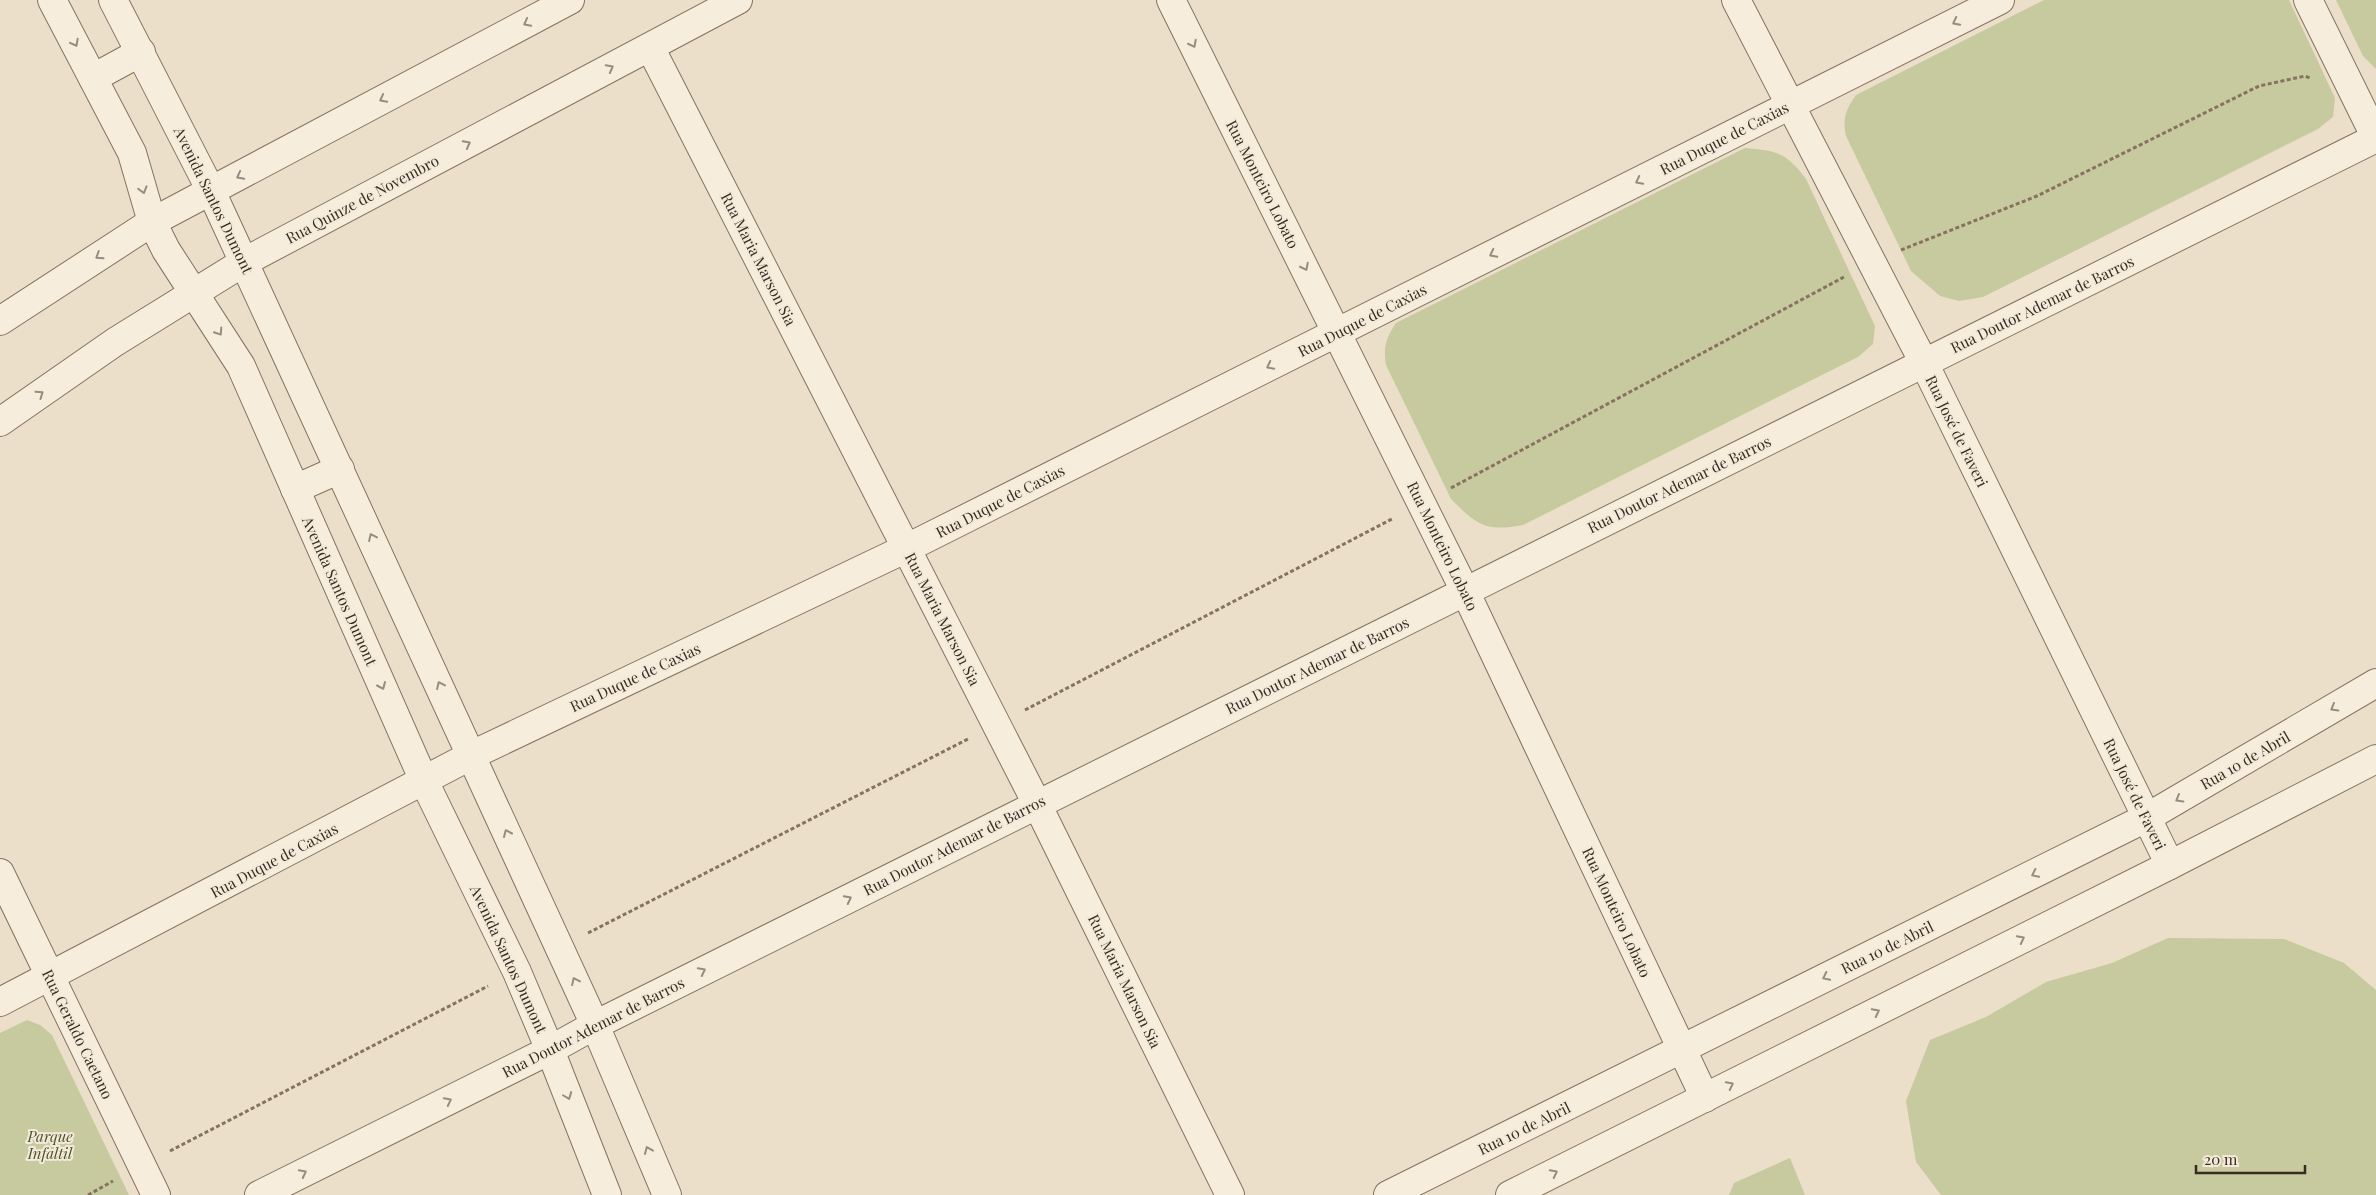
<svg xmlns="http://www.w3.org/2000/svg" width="2376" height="1195" font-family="'Playfair Display',serif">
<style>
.green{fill:#c7c99e}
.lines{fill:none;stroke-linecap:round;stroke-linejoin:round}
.minor-casing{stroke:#86725f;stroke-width:30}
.tertiary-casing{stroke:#86725f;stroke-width:30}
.path{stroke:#86725f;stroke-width:3;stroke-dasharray:4 2.5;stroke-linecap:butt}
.minor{stroke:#f6eddc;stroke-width:28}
.tertiary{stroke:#f6eddc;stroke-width:28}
.oneway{stroke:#978c7f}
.labels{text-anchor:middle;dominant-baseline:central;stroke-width:4;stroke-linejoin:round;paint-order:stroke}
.street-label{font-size:15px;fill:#382b22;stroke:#f3ead9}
.park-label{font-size:15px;font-style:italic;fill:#4b532a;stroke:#f3ead9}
</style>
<rect width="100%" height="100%" fill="#ebdfca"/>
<g class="green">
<path d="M2044,0H2289L2335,98L2333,117L2318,129L1983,297L1959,301L1940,296L1911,271L1846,136C1842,119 1846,109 1856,95Z"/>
<polygon points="2336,0 2376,0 2376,69 2363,56"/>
<path d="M1745,148C1777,151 1786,152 1806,179L1875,326L1873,344L1858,357L1523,525C1485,532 1477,525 1451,499L1386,365C1383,347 1386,338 1396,323Z"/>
<polygon points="2168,938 2284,939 2344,963 2376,990 2376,1195 1941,1195 1916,1162 1906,1101 1930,1040 1986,1017 2046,982 2112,963"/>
<polygon points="27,1020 40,1025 52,1035 129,1195 0,1195 0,1033"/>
<polygon points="1790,1158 1805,1195 1729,1195 1734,1183"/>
</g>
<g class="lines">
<g class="minor-casing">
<g id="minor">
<polyline points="1171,0 1465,591 1705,1098"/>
<polyline points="1736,0 1924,363 2170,865"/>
<polyline points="2308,0 2376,138"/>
<polyline points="650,47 1037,804 1230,1195"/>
<polyline points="0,873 156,1195"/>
<polyline points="595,1025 667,1195"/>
<polyline points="550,1050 607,1195"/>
<polyline points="1388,1195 2146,818 2376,683"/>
<polyline points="1510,1195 2170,865 2376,759"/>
</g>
</g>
<g class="tertiary-casing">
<g id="tertiary">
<polyline points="52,0 132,153 152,222 166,250 241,366 424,781 517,972 550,1050"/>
<polyline points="113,0 211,191 595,1025"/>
<polyline points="93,78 141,52"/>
<polyline points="0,321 152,222 570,0"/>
<polyline points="0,422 115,342 244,262 738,0"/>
<polyline points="295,489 340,469"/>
<polyline points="0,1002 472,755 907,548 2000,0"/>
<polyline points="259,1195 550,1050 595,1025 2376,138"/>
</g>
</g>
<g class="path">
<polyline points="1901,250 2037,196 2259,86 2305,76 2310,78"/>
<polyline points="1451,488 1844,277"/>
<polyline points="1025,710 1392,519"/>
<polyline points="588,933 968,739"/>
<polyline points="170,1151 488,986"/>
<polyline points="88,1195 113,1181"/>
</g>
<use href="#minor" class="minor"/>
<use href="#tertiary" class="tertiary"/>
</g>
<defs><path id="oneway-chevron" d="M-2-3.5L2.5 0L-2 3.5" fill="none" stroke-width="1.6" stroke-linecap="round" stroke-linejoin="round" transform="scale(1.25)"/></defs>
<g class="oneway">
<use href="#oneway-chevron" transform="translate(1956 22) rotate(153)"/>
<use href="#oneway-chevron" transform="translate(527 23) rotate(152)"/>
<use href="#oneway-chevron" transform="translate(75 43) rotate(62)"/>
<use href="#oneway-chevron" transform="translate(1193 44) rotate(63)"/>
<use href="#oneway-chevron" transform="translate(610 68) rotate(-28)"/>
<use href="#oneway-chevron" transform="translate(383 99) rotate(152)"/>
<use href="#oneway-chevron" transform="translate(467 144) rotate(-28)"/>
<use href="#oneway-chevron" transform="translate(240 176) rotate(152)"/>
<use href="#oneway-chevron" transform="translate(1639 181) rotate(153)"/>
<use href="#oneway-chevron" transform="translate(143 190) rotate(74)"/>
<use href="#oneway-chevron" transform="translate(1493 254) rotate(153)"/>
<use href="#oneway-chevron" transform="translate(99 256) rotate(147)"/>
<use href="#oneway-chevron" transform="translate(1305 267) rotate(63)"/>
<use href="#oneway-chevron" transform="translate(219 332) rotate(57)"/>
<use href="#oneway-chevron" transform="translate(1270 366) rotate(153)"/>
<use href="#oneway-chevron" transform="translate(40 394) rotate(-35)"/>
<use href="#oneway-chevron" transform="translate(372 537) rotate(-115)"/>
<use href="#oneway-chevron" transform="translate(440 685) rotate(-115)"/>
<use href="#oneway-chevron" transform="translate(382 686) rotate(66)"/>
<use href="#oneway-chevron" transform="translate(2334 708) rotate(150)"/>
<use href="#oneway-chevron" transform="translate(2179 799) rotate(150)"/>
<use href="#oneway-chevron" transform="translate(507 833) rotate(-114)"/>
<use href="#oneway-chevron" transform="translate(2035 874) rotate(154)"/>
<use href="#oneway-chevron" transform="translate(848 899) rotate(-27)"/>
<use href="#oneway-chevron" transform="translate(2021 939) rotate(-27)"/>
<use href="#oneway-chevron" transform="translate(702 971) rotate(-27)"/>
<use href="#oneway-chevron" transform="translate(1826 977) rotate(154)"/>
<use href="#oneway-chevron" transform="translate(575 981) rotate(-115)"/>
<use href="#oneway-chevron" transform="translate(1876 1012) rotate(-27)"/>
<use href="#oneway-chevron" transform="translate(1730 1085) rotate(-27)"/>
<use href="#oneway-chevron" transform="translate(568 1096) rotate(69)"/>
<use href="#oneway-chevron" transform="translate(448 1101) rotate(-27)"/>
<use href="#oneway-chevron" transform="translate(648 1150) rotate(-113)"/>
<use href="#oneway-chevron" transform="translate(303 1173) rotate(-27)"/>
<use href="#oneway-chevron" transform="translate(1554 1173) rotate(-27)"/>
</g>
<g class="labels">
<g class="street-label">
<text transform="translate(1724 138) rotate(-27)">Rua Duque de Caxias</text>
<text transform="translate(1263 184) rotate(63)">Rua Monteiro Lobato</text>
<text transform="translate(362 199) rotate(-28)">Rua Quinze de Novembro</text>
<text transform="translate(214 200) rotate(64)">Avenida Santos Dumont</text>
<text transform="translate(759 259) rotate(63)">Rua Maria Marson Sia</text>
<text transform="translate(2042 304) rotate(-26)">Rua Doutor Ademar de Barros</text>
<text transform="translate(1362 320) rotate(-27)">Rua Duque de Caxias</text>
<text transform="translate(1957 431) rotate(64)">Rua José de Faveri</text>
<text transform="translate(1679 484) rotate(-26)">Rua Doutor Ademar de Barros</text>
<text transform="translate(1000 501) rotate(-27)">Rua Duque de Caxias</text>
<text transform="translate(1443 546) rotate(64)">Rua Monteiro Lobato</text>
<text transform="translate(340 591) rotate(66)">Avenida Santos Dumont</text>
<text transform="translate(943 619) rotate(63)">Rua Maria Marson Sia</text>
<text transform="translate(1317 665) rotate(-26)">Rua Doutor Ademar de Barros</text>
<text transform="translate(635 677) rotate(-25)">Rua Duque de Caxias</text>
<text transform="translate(2245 760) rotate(-30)">Rua 10 de Abril</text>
<text transform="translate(2135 794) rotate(64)">Rua José de Faveri</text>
<text transform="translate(954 845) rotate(-27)">Rua Doutor Ademar de Barros</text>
<text transform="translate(274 860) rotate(-28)">Rua Duque de Caxias</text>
<text transform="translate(1617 912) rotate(65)">Rua Monteiro Lobato</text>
<text transform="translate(1887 947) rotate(-26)">Rua 10 de Abril</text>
<text transform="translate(509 959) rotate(65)">Avenida Santos Dumont</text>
<text transform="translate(1125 981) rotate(64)">Rua Maria Marson Sia</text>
<text transform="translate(593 1027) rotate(-27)">Rua Doutor Ademar de Barros</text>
<text transform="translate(78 1034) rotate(64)">Rua Geraldo Caetano</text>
<text transform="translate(1524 1128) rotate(-26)">Rua 10 de Abril</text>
</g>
<g class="park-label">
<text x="50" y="1136">Parque<tspan x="50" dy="17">Infaltil</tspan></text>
</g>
</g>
<path d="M2196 1165v8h109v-8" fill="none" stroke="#382b22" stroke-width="2.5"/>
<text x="2204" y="1165" font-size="15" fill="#382b22" stroke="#f3ead9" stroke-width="4" paint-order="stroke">20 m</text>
</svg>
